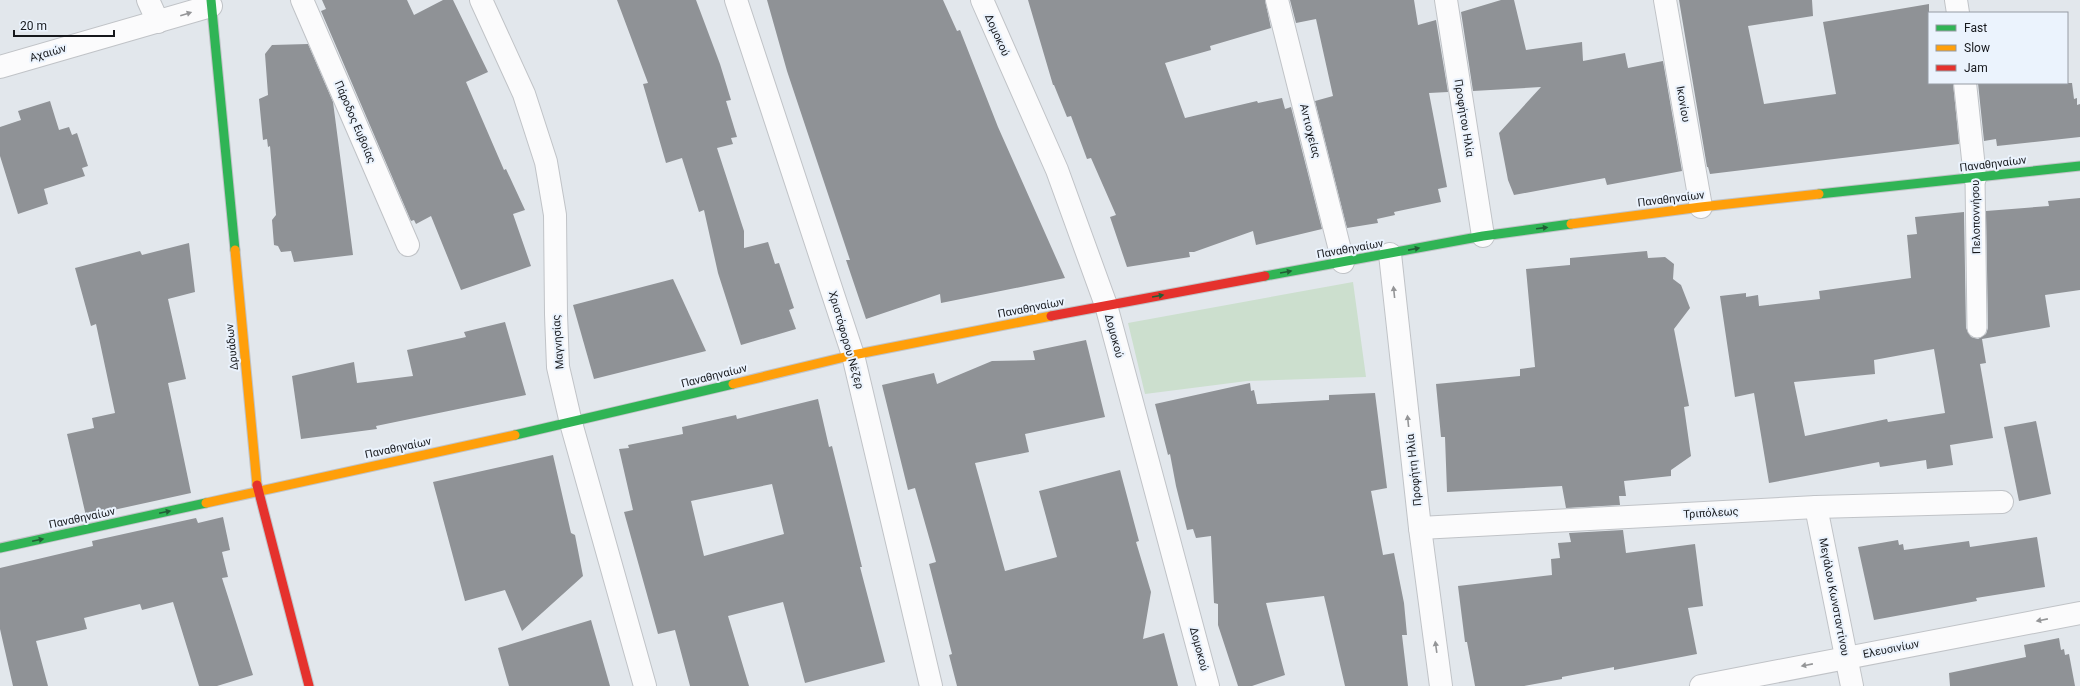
<svg xmlns="http://www.w3.org/2000/svg" width="2080" height="686" font-family="Roboto,sans-serif">
<style>
.green{fill:#ccdfce}
.building{fill:#8f9296;fill-rule:evenodd}
.lines{fill:none;stroke-linecap:round;stroke-linejoin:round}
.lane-casing{stroke:#c0c3c7;stroke-width:21}
.street-casing{stroke:#c0c3c7;stroke-width:24}
.fast-casing{stroke:#c0c3c7;stroke-width:11}
.slow-casing{stroke:#c0c3c7;stroke-width:11}
.jam-casing{stroke:#c0c3c7;stroke-width:11}
.lane{stroke:#fbfbfc;stroke-width:19}
.street{stroke:#fbfbfc;stroke-width:22}
.fast{stroke:#30b455;stroke-width:9}
.slow{stroke:#ff9f0a;stroke-width:9}
.jam{stroke:#e5322d;stroke-width:9}
.oneway{fill:#949597}
.oneway2{fill:#225e36}
.labels{text-anchor:middle;dominant-baseline:central;stroke-width:4;stroke-linejoin:round;paint-order:stroke}
.street-label{font-size:11px;fill:#16181c;stroke:#ebf3fd}
</style>
<rect width="100%" height="100%" fill="#e2e7ec"/>
<polygon class="green" points="1353,282 1366,377 1247,381 1145,394 1128,323"/>
<g class="building">
<polygon points="322,0 407,0 414,15 443,0 453,0 488,72 466,82 504,170 506,169 525,210 513,214 531,266 461,290 431,216 416,224 414,220 411,221 321,11 326,9"/>
<polygon points="617,0 696,0 720,64 731,100 726,101 737,137 731,138 733,144 717,148 744,231 744,248 768,242 775,264 779,263 794,308 789,310 796,329 741,345 718,273 704,210 699,212 682,158 666,163 643,84 648,83"/>
<polygon points="767,0 943,0 957,31 960,30 998,127 1065,278 941,303 940,294 866,319 846,260 850,260 787,71"/>
<polygon points="1028,0 1265,0 1271,28 1210,46 1211,50 1165,63 1185,118 1257,101 1258,103 1282,98 1285,109 1291,107 1322,229 1256,245 1253,231 1194,252 1189,252 1190,257 1127,267 1110,217 1116,215 1091,158 1087,159 1071,116 1067,117 1054,85 1053,85"/>
<polygon points="1290,0 1414,0 1418,25 1436,20 1448,92 1429,93 1447,187 1438,189 1441,202 1394,212 1395,215 1377,219 1378,223 1347,228 1315,101 1333,96 1316,19 1296,23"/>
<polygon points="1501,0 1514,0 1526,50 1582,42 1583,61 1625,53 1628,68 1663,61 1682,171 1607,185 1605,178 1514,195 1508,180 1499,133 1541,87 1473,91 1461,12"/>
<polygon points="1679,0 1812,0 1813,16 1748,26 1764,104 1836,94 1823,22 1929,4 1929,83 1953,83 1959,144 1710,174 1708,167 1707,167"/>
<polygon points="308,44 333,102 353,255 294,262 291,251 281,252 278,246 274,245 272,220 276,215 270,146 268,147 267,139 263,140 259,99 268,95 265,54 272,45"/>
<polygon points="1978,83 2072,83 2074,99 2077,98 2077,105 2080,104 2080,137 1997,146 1996,139 1984,141"/>
<polygon points="50,101 59,130 69,127 72,135 77,133 88,166 82,168 85,176 44,189 48,204 18,214 0,156 0,127 21,120 18,111"/>
<path d="M2080,198V290L2045,295L2050,327L1982,339L1986,363L1980,364L1993,438L1950,445L1953,465L1927,469L1926,460L1880,467L1879,462L1769,483L1754,393L1735,397L1720,296L1746,293V297L1758,295L1759,306L1820,299L1819,291L1911,278L1907,235L1917,234L1915,217L1964,212L1966,328L1971,337L1978,339L1986,334L1988,328L1986,211L2049,206L2048,201ZM1934,349L1945,413L1888,422L1887,419L1805,436L1794,382L1875,374L1874,360Z"/>
<polygon points="189,243 195,292 168,299 186,379 168,383 191,493 86,516 67,434 94,428 92,418 115,413 96,324 91,326 75,268 140,251 142,255"/>
<polygon points="1647,251 1648,258 1665,257 1674,264 1673,279 1681,285 1690,308 1674,329 1689,406 1684,407 1691,456 1671,470 1671,476 1624,481 1626,496 1619,496 1620,505 1566,508 1562,486 1447,492 1445,437 1441,437 1436,384 1520,376 1520,369 1535,367 1526,269 1570,265 1570,258"/>
<polygon points="673,279 706,351 594,379 573,305"/>
<polygon points="505,322 526,395 376,426 377,429 301,439 292,376 354,362 357,383 413,376 407,350 466,337 464,332"/>
<polygon points="1086,340 1105,417 1025,434 1029,452 975,463 1005,571 1057,557 1039,491 1120,470 1139,541 1136,542 1151,592 1143,639 1164,633 1178,686 957,686 949,655 952,654 929,564 936,562 915,488 908,490 882,385 934,373 937,384 992,361 1035,360 1033,351"/>
<polygon points="1250,383 1251,391 1254,390 1257,404 1329,400 1329,395 1375,393 1387,488 1371,491 1383,555 1394,553 1404,603 1407,635 1402,635 1408,686 1345,686 1324,596 1266,603 1285,675 1252,686 1238,686 1218,625 1218,604 1214,603 1211,536 1196,538 1193,529 1187,530 1176,486 1170,454 1168,455 1155,404"/>
<path d="M818,399L829,447L832,446L862,567H860L885,662L805,683L783,602L728,616L749,686H690L675,630L658,634L624,512L633,510L619,449L629,448L628,445L683,434L682,427L736,415L737,419ZM772,484L784,534L704,556L691,501Z"/>
<polygon points="2036,421 2051,494 2019,501 2004,427"/>
<polygon points="553,455 571,533 575,535 583,576 522,631 505,590 465,601 433,482"/>
<polygon points="223,517 230,550 222,552 228,577 222,578 253,675 217,686 199,686 173,602 142,610 140,604 84,618 87,629 36,641 48,686 13,686 0,629 0,568 93,546 92,541 196,518 198,523"/>
<polygon points="1623,530 1626,553 1695,544 1703,606 1688,608 1697,654 1614,670 1614,667 1562,677 1562,679 1524,686 1475,686 1467,642 1465,642 1458,586 1552,575 1551,559 1560,558 1558,543 1571,542 1569,533"/>
<polygon points="2037,537 2045,587 1976,598 1977,601 1874,620 1858,547 1898,540 1899,545 1903,544 1904,550 1969,541 1970,547"/>
<polygon points="591,620 610,686 509,686 498,648"/>
<polygon points="2059,638 2061,650 2064,649 2065,655 2069,654 2075,686 1950,686 1949,673 2026,657 2024,645"/>
</g>
<g class="lines">
<g class="lane-casing">
<polyline id="lane" points="1975,178 1977,328"/>
</g>
<g class="street-casing">
<g id="street">
<polyline points="148,0 158,22"/>
<polyline points="302,0 408,245"/>
<polyline points="481,0 524,94 546,162 555,215 556,314 558,367 571,423 645,686"/>
<polyline points="736,0 853,355 931,686"/>
<polyline points="982,0 1057,170 1106,305 1208,686"/>
<polyline points="1277,0 1343,262"/>
<polyline points="1446,0 1483,236"/>
<polyline points="1665,0 1701,207"/>
<polyline points="1956,0 1958,13"/>
<polyline points="0,67 211,6"/>
<polyline points="1965,83 1975,178"/>
<polyline points="1390,254 1420,528 1441,686"/>
<polyline points="1816,507 1852,686"/>
<polyline points="1420,528 1816,507 2002,502"/>
<polyline points="1701,686 2080,613"/>
</g>
</g>
<g class="fast-casing">
<g id="fast">
<polyline points="211,0 235,250"/>
<polyline points="1819,194 2080,166"/>
<polyline points="1265,276 1483,236 1571,224"/>
<polyline points="515,435 733,384"/>
<polyline points="0,548 206,503"/>
</g>
</g>
<g class="slow-casing">
<g id="slow">
<polyline points="1571,224 1701,207 1819,194"/>
<polyline points="235,250 257,485"/>
<polyline points="733,384 853,355 1051,316"/>
<polyline points="206,503 515,435"/>
</g>
</g>
<g class="jam-casing">
<g id="jam">
<polyline points="1051,316 1265,276"/>
<polyline points="257,485 309,686"/>
</g>
</g>
<use href="#lane" class="lane"/>
<use href="#street" class="street"/>
<use href="#fast" class="fast"/>
<use href="#slow" class="slow"/>
<use href="#jam" class="jam"/>
</g>
<defs><path id="oneway-solid" d="M-6-.8H1V-3.2L6.5 0L1 3.2V.8H-6Z"/></defs>
<g class="oneway">
<use href="#oneway-solid" transform="translate(186 14) rotate(-17)"/>
<use href="#oneway-solid" transform="translate(1394 292) rotate(-96)"/>
<use href="#oneway-solid" transform="translate(1408 421) rotate(-96)"/>
<use href="#oneway-solid" transform="translate(2042 620) rotate(169)"/>
<use href="#oneway-solid" transform="translate(1436 647) rotate(-98)"/>
<use href="#oneway-solid" transform="translate(1807 665) rotate(169)"/>
</g>
<g class="oneway2">
<use href="#oneway-solid" transform="translate(1542 228) rotate(-7)"/>
<use href="#oneway-solid" transform="translate(1414 249) rotate(-11)"/>
<use href="#oneway-solid" transform="translate(1286 272) rotate(-10)"/>
<use href="#oneway-solid" transform="translate(1158 296) rotate(-10)"/>
<use href="#oneway-solid" transform="translate(165 512) rotate(-12)"/>
<use href="#oneway-solid" transform="translate(38 540) rotate(-12)"/>
</g>
<g class="labels">
<g class="street-label">
<text transform="translate(997 35) rotate(66)">Δομοκού</text>
<text transform="translate(48 53) rotate(-16)">Αχαιών</text>
<text transform="translate(1683 104) rotate(80)">Ικονίου</text>
<text transform="translate(1464 118) rotate(81)">Προφήτου Ηλία</text>
<text transform="translate(355 122) rotate(67)">Πάροδος Ευβοίας</text>
<text transform="translate(1310 131) rotate(76)">Αντιοχείας</text>
<text transform="translate(1993 164) rotate(-7)">Παναθηναίων</text>
<text transform="translate(1671 199) rotate(-7)">Παναθηναίων</text>
<text transform="translate(1976 217) rotate(-91)">Πελοποννήσου</text>
<text transform="translate(1350 249) rotate(-10)">Παναθηναίων</text>
<text transform="translate(1031 308) rotate(-11)">Παναθηναίων</text>
<text transform="translate(1114 336) rotate(75)">Δομοκού</text>
<text transform="translate(846 340) rotate(74)">Χριστόφορου Νέζερ</text>
<text transform="translate(558 342) rotate(-94)">Μαγνησίας</text>
<text transform="translate(232 347) rotate(-96)">Δρυάδων</text>
<text transform="translate(714 376) rotate(-14)">Παναθηναίων</text>
<text transform="translate(398 448) rotate(-12)">Παναθηναίων</text>
<text transform="translate(1414 470) rotate(-96)">Προφήτη Ηλία</text>
<text transform="translate(1711 513) rotate(-3)">Τριπόλεως</text>
<text transform="translate(82 518) rotate(-12)">Παναθηναίων</text>
<text transform="translate(1834 597) rotate(79)">Μεγάλου Κωνσταντίνου</text>
<text transform="translate(1199 649) rotate(75)">Δομοκού</text>
<text transform="translate(1891 649) rotate(-11)">Ελευσινίων</text>
</g>
</g>
<rect x="1928" y="12" width="140" height="72" fill="#ebf3fd" stroke="#969ba3"/>
<rect x="1936" y="25" width="20" height="6" fill="#30b455" stroke="#969ba3"/>
<text x="1964" y="32" font-size="12" fill="#16181c">Fast</text>
<rect x="1936" y="45" width="20" height="6" fill="#ff9f0a" stroke="#969ba3"/>
<text x="1964" y="52" font-size="12" fill="#16181c">Slow</text>
<rect x="1936" y="65" width="20" height="6" fill="#e5322d" stroke="#969ba3"/>
<text x="1964" y="72" font-size="12" fill="#16181c">Jam</text>
<path d="M14 30v6h100v-6" fill="none" stroke="#16181c" stroke-width="2"/>
<text x="20" y="30" font-size="12" fill="#16181c" stroke="#ebf3fd" stroke-width="3" paint-order="stroke">20 m</text>
</svg>
